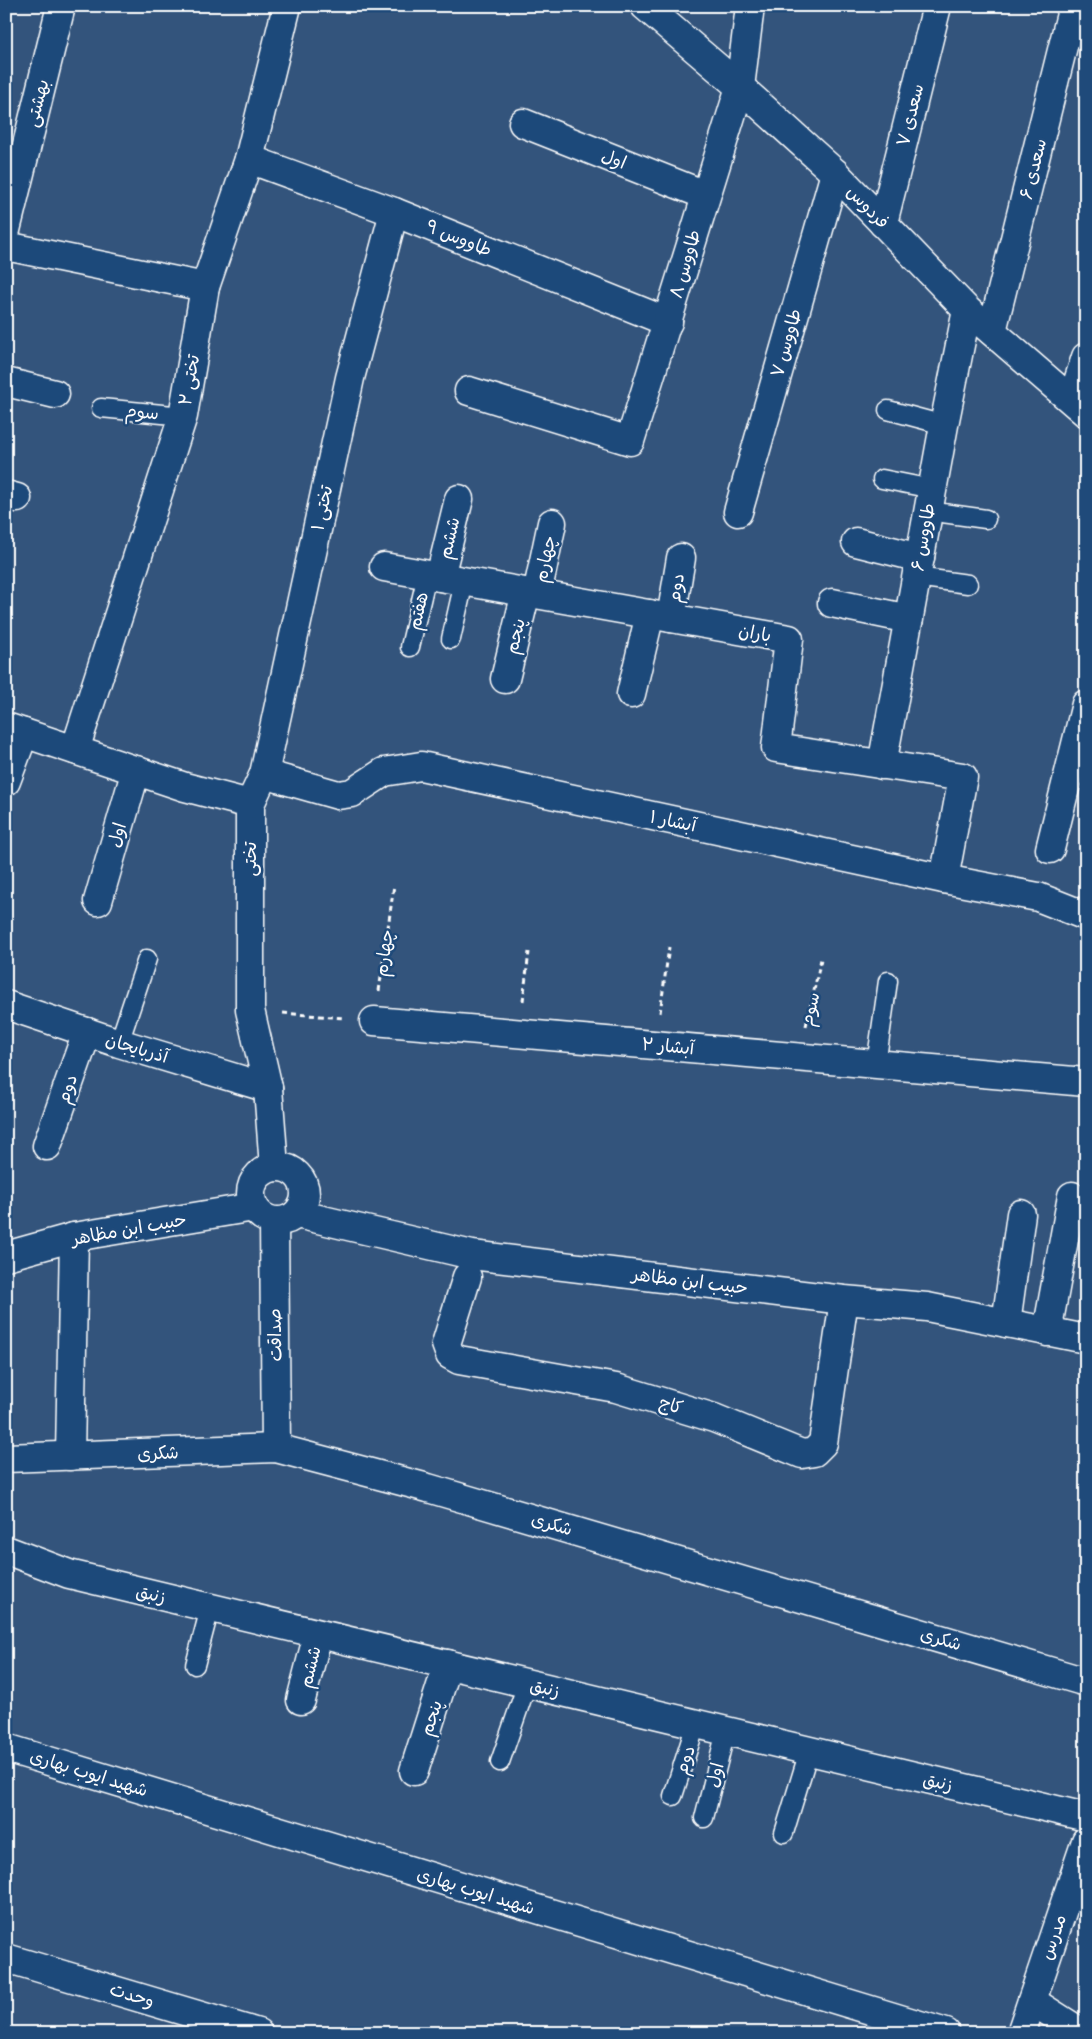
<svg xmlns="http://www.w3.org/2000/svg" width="1092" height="2039" font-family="Caveat,'Playpen Sans Arabic',sans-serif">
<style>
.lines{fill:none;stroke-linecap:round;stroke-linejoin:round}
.service-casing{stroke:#fff;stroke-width:21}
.minor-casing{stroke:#fff;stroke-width:31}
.tertiary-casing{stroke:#fff;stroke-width:31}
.secondary-casing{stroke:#fff;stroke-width:31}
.path{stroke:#fff;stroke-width:3;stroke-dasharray:5 4;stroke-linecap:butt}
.service{stroke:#1f4a7a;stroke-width:18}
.minor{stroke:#1f4a7a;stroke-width:28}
.tertiary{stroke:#1f4a7a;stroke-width:28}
.secondary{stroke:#1f4a7a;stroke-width:28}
.labels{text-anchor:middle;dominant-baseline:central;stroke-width:5;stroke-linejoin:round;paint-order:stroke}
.street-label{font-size:18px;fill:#fff;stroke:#1f4a7a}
</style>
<rect width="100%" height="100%" fill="#33547c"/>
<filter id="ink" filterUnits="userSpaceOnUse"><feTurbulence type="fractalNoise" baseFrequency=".02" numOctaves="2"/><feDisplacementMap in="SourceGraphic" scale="10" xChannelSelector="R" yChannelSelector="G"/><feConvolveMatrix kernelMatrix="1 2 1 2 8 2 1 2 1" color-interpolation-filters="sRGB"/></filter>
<g filter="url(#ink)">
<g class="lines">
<g class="service-casing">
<g id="service">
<polyline points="101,408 183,416"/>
<polyline points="888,410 944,425"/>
<polyline points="882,479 932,489"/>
<polyline points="928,511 986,519"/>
<polyline points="916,577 968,584"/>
<polyline points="451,639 464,582"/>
<polyline points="410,647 427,575"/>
<polyline points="119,1043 147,959"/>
<polyline points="876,1065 888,981"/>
<polyline points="195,1665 210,1608"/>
<polyline points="500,1762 527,1684"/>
<polyline points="673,1796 696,1724"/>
<polyline points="704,1818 726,1731"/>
<polyline points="784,1833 809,1751"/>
</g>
</g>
<g class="minor-casing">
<g id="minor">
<polyline points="523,123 705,195"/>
<polyline points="249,159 394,212 668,322"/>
<polyline points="883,223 937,6"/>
<polyline points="6,246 205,287"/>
<polyline points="992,331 1073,6"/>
<polyline points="6,382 55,394"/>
<polyline points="469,391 630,441 740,87 750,6"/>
<polyline points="1072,400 1086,357"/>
<polyline points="6,495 17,498"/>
<polyline points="738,512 835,173"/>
<polyline points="856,542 920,558"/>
<polyline points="384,567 789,639 776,748 963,777 944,879"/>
<polyline points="440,577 459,499"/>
<polyline points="537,594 552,523"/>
<polyline points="832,603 909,619"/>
<polyline points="671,618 681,558"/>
<polyline points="505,679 526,592"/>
<polyline points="631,694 650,614"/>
<polyline points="75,750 183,416 205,287 249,159 287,6"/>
<polyline points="882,765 944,425 967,310"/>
<polyline points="264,774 338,795 352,793 384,772 421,766 944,879 1038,897 1086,916"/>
<polyline points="6,781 24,733"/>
<polyline points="1050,849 1086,704"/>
<polyline points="98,901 136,770"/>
<polyline points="6,1005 119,1043 268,1088"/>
<polyline points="374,1021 1086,1082"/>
<polyline points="47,1146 87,1032"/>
<polyline points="274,1167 268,1088 250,1010 250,804 264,774 350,378 394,212"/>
<polyline points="274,1222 276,1448"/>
<polyline points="467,1277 446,1344 450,1355 459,1360 616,1388 714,1418 802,1454 814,1452 823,1443 844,1300"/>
<polyline points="1006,1323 1021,1214"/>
<polyline points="1047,1332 1072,1196"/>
<polyline points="70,1456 74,1237"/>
<polyline points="6,1458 276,1448 428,1488 1086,1682"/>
<polyline points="6,1550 69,1574 1086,1817"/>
<polyline points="301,1700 318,1634"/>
<polyline points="6,1748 946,2033"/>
<polyline points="414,1771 448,1664"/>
<polyline points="6,1958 258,2033"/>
<polyline points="1032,2001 1082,2033"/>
</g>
</g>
<g class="tertiary-casing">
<g id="tertiary">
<polyline points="6,230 61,6"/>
<polyline points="6,727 185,787 250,804"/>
<circle cx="278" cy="1194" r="27"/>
<polyline points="297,1214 472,1255 844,1300 927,1307 1086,1339"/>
<polyline points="6,1256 74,1237 254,1207"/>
<polyline points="1021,2033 1086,1841"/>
</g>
</g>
<g class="secondary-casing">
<polyline id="secondary" points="645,6 740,87 835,173 967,310 1086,413"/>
</g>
<g class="path">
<polyline points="379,991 394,885"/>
<polyline points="523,1001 529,952"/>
<polyline points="283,1013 344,1018"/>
<polyline points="660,1013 669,947"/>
<polyline points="806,1026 821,959"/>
</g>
<use href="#service" class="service"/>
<use href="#minor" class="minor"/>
<use href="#tertiary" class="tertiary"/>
<use href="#secondary" class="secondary"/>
</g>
</g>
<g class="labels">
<g class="street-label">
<text transform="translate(37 103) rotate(-76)">بهشتی</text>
<text transform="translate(910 115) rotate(-76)">سعدی ۷</text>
<text transform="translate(614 159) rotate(22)">اول</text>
<text transform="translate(1033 169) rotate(-76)">سعدی ۶</text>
<text transform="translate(868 207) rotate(46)">فردوس</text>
<text transform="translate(459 238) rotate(22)">طاووس ۹</text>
<text transform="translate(685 264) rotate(-74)">طاووس ۸</text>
<text transform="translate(786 343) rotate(-74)">طاووس ۷</text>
<text transform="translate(189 380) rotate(-80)">تختی ۲</text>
<text transform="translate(142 412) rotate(5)">سوم</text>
<text transform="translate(322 508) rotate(-78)">تختی ۱</text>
<text transform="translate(923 537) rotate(-80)">طاووس ۶</text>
<text transform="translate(449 538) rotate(-77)">ششم</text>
<text transform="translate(545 559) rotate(-78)">چهارم</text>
<text transform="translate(676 588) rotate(-81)">دوم</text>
<text transform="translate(418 611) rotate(-77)">هفتم</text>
<text transform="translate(755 633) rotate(10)">باران</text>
<text transform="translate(515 636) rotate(-76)">پنجم</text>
<text transform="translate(673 821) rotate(12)">آبشار ۱</text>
<text transform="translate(117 835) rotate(-74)">اول</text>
<text transform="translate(250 859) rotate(-90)">تختی</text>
<text transform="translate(384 953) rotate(-82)">چهارم</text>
<text transform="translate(810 1009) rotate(-77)">سوم</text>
<text transform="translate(668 1046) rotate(5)">آبشار ۲</text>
<text transform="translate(137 1048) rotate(17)">آذربایجان</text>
<text transform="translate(67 1089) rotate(-71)">دوم</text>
<text transform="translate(129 1229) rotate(-10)">حبیب ابن مظاهر</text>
<text transform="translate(690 1281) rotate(7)">حبیب ابن مظاهر</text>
<text transform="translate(275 1335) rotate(-91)">صداقت</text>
<text transform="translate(671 1405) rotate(17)">کاج</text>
<text transform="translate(158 1453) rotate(-2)">شکری</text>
<text transform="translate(552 1524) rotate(16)">شکری</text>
<text transform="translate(151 1594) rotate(13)">زنبق</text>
<text transform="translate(941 1639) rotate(16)">شکری</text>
<text transform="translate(310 1667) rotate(-76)">ششم</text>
<text transform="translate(545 1688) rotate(13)">زنبق</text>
<text transform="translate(431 1718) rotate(-72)">پنجم</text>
<text transform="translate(685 1760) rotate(-72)">دوم</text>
<text transform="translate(89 1773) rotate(17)">شهید ایوب بهاری</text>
<text transform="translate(715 1775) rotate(-76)">اول</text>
<text transform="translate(938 1782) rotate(13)">زنبق</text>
<text transform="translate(476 1891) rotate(17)">شهید ایوب بهاری</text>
<text transform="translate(1053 1937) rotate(-71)">مدرس</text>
<text transform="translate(132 1995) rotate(17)">وحدت</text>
</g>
</g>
<rect width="1092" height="2039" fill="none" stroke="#1f4a7a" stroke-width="25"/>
<rect x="12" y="12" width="1067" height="2014" fill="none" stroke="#fff" stroke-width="2" filter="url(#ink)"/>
</svg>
